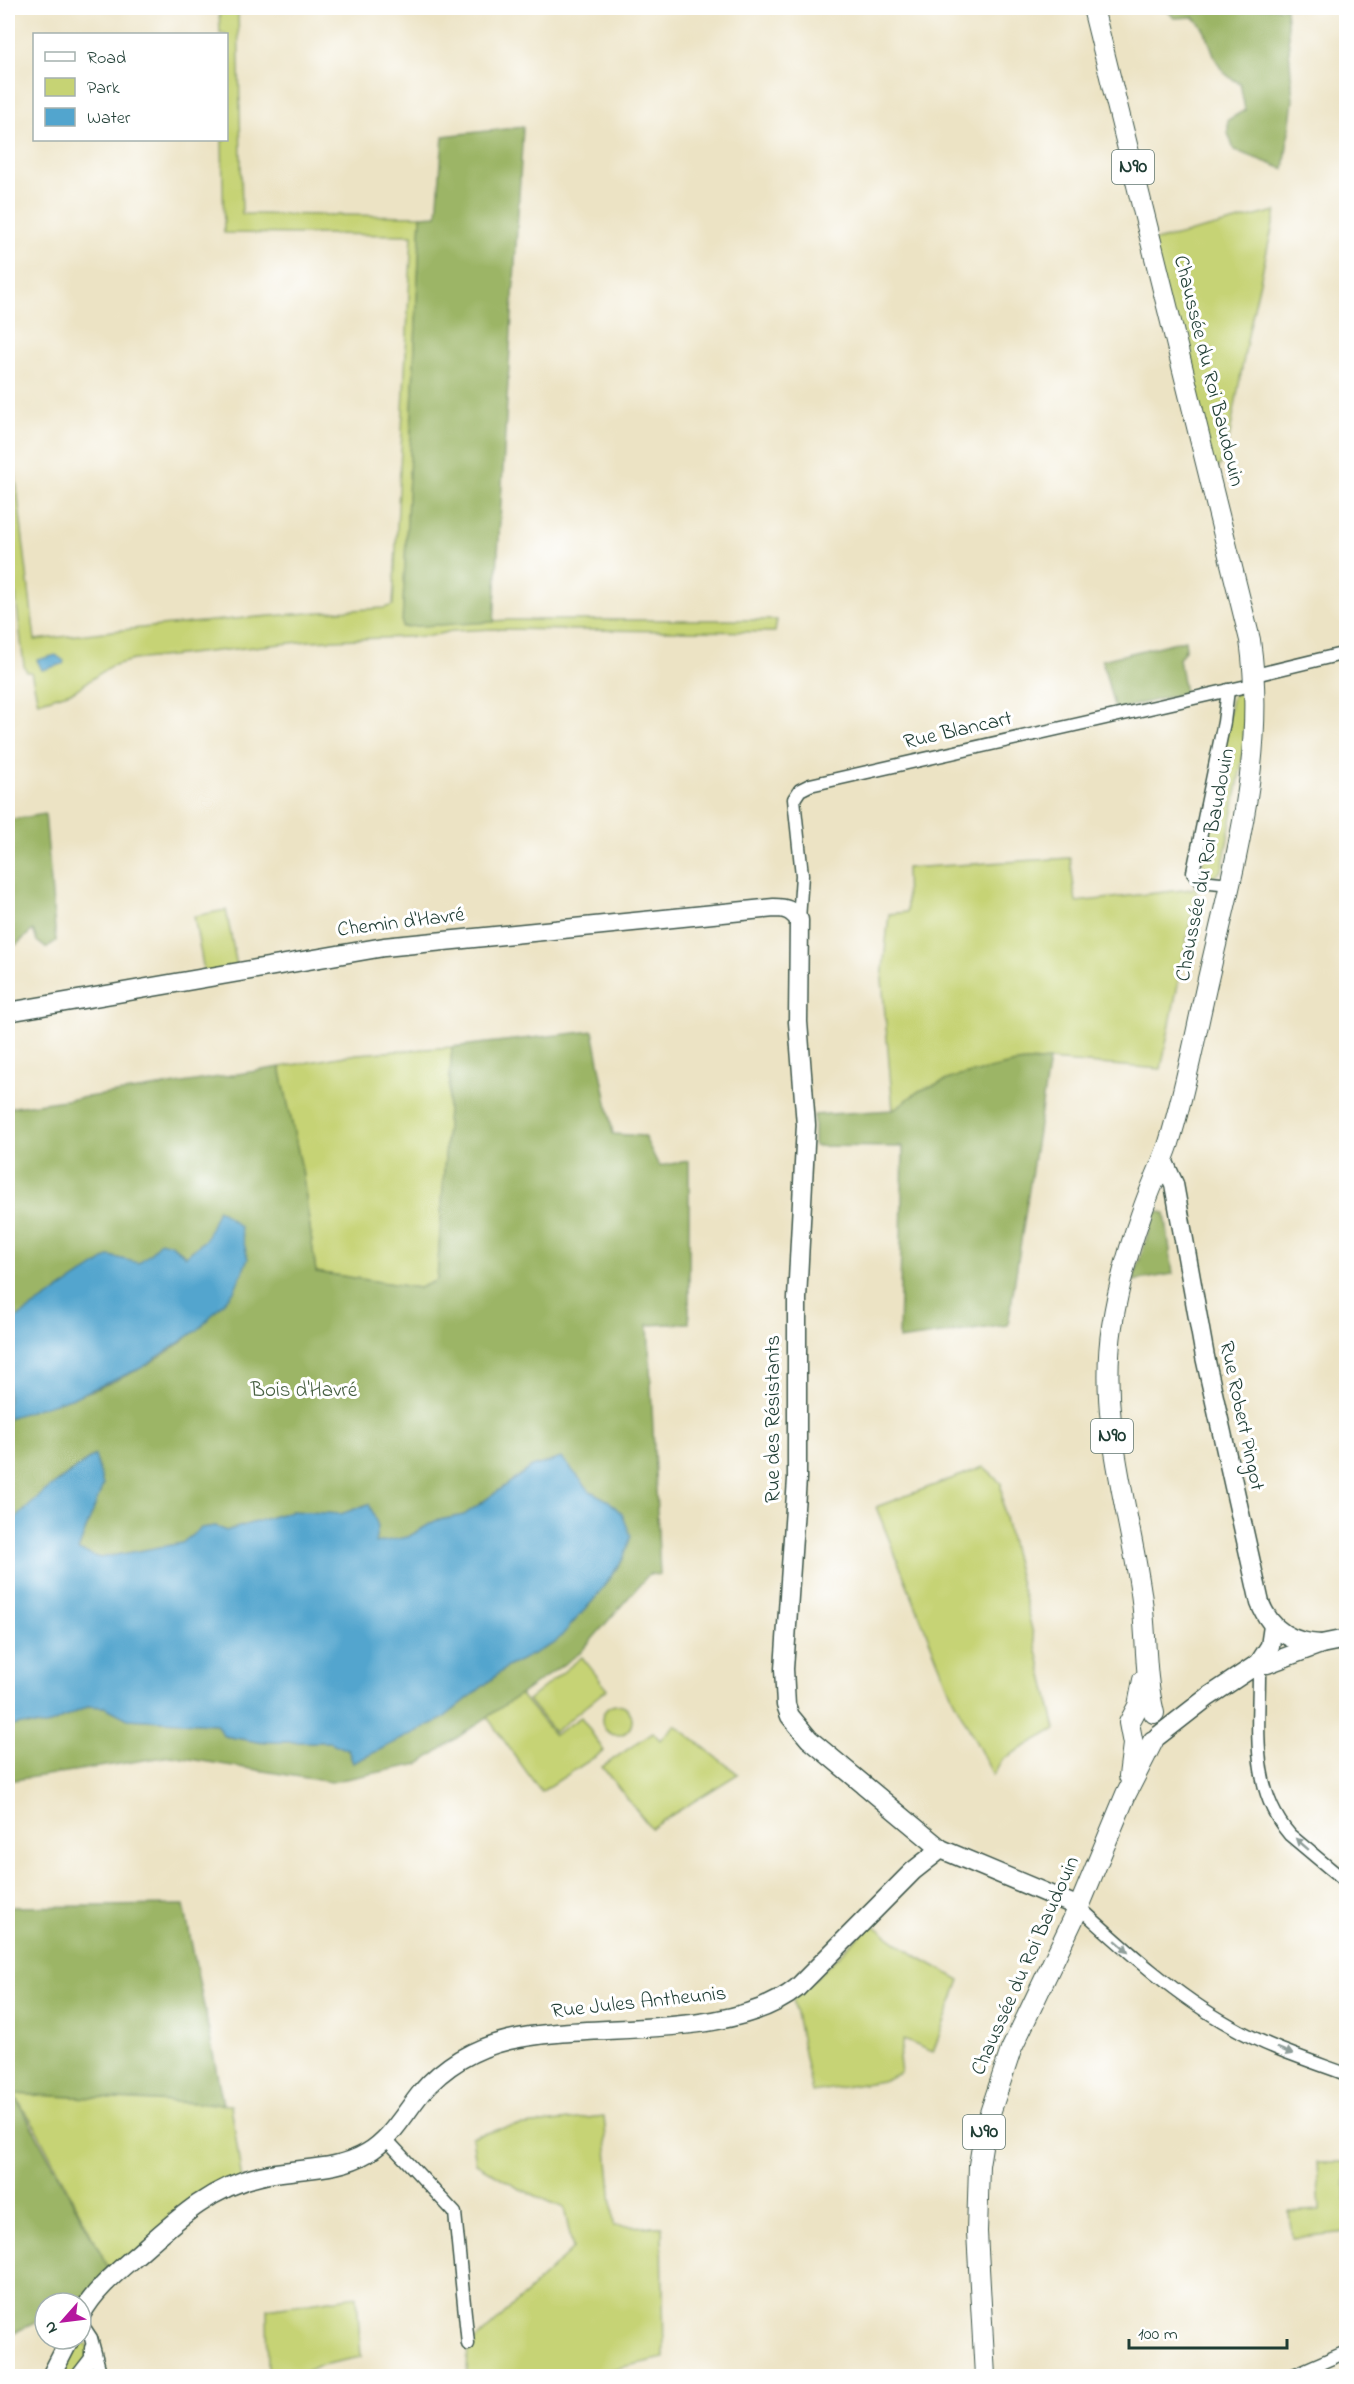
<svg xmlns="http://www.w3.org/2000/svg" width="1354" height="2384" font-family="'Indie Flower',sans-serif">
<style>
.green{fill:#c6d374;stroke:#728854;stroke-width:1.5}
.forest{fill:#9cb566;stroke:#5e794d;stroke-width:1.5}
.water{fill:#52a5ce;stroke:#387181;stroke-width:1.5}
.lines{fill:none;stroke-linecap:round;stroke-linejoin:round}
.street-casing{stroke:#3e564a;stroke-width:15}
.secondary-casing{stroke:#3e564a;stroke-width:21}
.primary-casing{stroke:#3e564a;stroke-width:22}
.street{stroke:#fff;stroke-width:12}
.secondary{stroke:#fff;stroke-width:18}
.primary{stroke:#fff;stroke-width:20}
.oneway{fill:#8f9e9a}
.labels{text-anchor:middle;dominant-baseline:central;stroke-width:6;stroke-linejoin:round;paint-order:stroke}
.shield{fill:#fff;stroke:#627771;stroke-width:1.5}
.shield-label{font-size:20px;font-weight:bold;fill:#1f3d34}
.street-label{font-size:21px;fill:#1f3d34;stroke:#fff}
.park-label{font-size:21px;fill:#496244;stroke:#fff}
</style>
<rect width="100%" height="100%" fill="#fff"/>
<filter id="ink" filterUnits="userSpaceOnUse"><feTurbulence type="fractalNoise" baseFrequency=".0167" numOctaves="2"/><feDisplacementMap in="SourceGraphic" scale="12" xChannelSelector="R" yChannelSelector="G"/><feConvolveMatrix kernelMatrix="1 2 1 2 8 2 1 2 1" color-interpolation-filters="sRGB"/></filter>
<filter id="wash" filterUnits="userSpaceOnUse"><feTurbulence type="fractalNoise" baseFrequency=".008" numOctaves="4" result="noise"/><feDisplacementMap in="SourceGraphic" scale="24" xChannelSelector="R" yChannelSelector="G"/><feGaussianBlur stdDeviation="1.35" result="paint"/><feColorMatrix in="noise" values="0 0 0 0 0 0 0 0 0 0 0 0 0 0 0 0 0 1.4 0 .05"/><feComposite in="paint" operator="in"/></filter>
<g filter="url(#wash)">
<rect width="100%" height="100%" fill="#ece3c4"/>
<g class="green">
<path d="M219,8H238L242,214L421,216L402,627L508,620H777L775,632L493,629L452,631L430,636L309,641L133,660L111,666L74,691L38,702L31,672H27L24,666L8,531V414L35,640C151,626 267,615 384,608L393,605L412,235L224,233L222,140H226V34H220Z"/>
<polygon points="1276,211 1249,330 1226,455 1211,480 1151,242"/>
<polygon points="1242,693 1245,695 1244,751 1222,870 1214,877 1199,874 1197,865 1202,865 1218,790 1215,780 1232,698 1234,694"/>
<polygon points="1070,858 1076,902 1192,889 1198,884 1161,1069 1049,1060 1016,1063 955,1077 919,1091 893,1110 882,979 889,914 907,912 906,868"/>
<polygon points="226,910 238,971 205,977 194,916"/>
<polygon points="452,1047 437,1281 419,1288 316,1272 302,1170 280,1067 357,1054"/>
<polygon points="983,1467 1001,1483 1003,1510 1056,1729 1003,1759 993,1775 951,1694 876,1507"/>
<polygon points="582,1657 607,1689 554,1732 528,1700"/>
<polygon points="520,1694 554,1735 581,1717 604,1751 541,1792 487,1717"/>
<circle cx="617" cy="1720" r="15"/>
<polygon points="675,1725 738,1774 651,1828 602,1767 653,1732 660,1740"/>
<polygon points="872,1924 915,1955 960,1980 933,2052 904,2040 899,2058 901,2073 882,2081 812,2092 793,1999"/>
<polygon points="14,2094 231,2105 242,2181 113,2276 35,2127"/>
<polygon points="604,2116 614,2226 662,2227 664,2358 582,2376 467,2376 468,2344 472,2344 573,2249 564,2208 518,2188 476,2163 472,2137 507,2127"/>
<polygon points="1317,2162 1346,2162 1346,2232 1292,2238 1289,2212 1320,2210"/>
<polygon points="357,2296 361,2357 317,2366 297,2376 268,2376 267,2309"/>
<polygon points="81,2339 91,2349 77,2376 58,2376 76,2341"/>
</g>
<g class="forest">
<path d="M1165,8H1286L1293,100L1284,169L1234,150L1228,133V120L1245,110L1240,83C1206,69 1217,36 1193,17L1174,18Z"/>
<polygon points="523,127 494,622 402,627 421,216 437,215 443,136"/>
<polygon points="1185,640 1186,648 1179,659 1185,693 1115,710 1102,660"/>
<polygon points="45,814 56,941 46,948 37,941 33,930 16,945 8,939 8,820"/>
<path d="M593,1031L613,1134L644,1136L659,1166L689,1161V1323L648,1325L660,1575L649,1574L580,1653L419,1764L331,1782L171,1756L8,1781V1728L19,1724L46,1726L89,1706L105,1707L129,1719L216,1724L224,1736L259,1742H330L348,1750L353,1763L442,1719L507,1667L555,1643L597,1596L623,1559L609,1501L590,1491L561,1458L532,1467L464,1515L435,1521L408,1537L375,1544L378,1526L368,1504L341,1514L291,1511L226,1531L216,1526L202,1528L182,1543L100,1558L78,1551L102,1485L94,1455L45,1491L8,1526V1418C29,1409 52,1404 74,1397C120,1382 182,1351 211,1313L206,1239L186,1256L171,1244L138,1263L110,1256L8,1324V1108L152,1088L280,1067L302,1170L316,1272L419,1288L437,1280L452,1047Z"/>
<polygon points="1049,1060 1008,1325 899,1340 903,1147 814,1146 814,1115 893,1110 919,1091 955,1077 1016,1063"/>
<polygon points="1155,1211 1165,1213 1173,1274 1133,1281"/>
<polygon points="184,1905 223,2104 14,2094 113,2276 81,2303 45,2303 45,2317 8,2336 8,1907"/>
</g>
<g class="water">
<polygon points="56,655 64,661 63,664 42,670 37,660"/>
<polygon points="218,1209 240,1227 248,1259 234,1291 199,1329 141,1368 77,1396 8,1418 8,1324 110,1256 138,1263 151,1253 160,1241 171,1244 186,1256 206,1239"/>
<polygon points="95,1455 103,1485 78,1550 100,1558 182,1543 201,1528 216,1526 226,1531 291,1511 341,1514 369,1504 378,1526 375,1543 408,1537 435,1521 464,1515 532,1467 562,1458 590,1491 609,1501 622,1514 631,1536 623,1559 597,1596 555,1643 507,1667 442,1719 353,1763 348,1750 330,1742 259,1742 224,1736 216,1724 128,1719 105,1707 89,1706 46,1726 19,1724 8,1728 8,1526 45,1491"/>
</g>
</g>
<g filter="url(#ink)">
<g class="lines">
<g class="street-casing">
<g id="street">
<polyline points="1255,675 1346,653"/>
<polyline points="1228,690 1224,722 1193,872 1201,881 1230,884"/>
<polyline points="799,920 802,875 794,799 800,790 810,785 1256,684"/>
<path d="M1259,1663C1260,1722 1248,1787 1290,1835L1346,1882"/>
<path d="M1079,1907C1126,1950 1175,1995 1231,2026C1267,2047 1308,2060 1346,2074"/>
<polyline points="386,2139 455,2213 468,2344"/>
<polyline points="81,2323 91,2338 101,2376"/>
<polyline points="77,2376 91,2358 91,2348"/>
<polyline points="1291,2376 1346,2352"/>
</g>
</g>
<g class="secondary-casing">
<g id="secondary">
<path d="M8,1012L384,947L774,908C786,908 792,910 799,920L798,1022L806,1125L797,1299V1479L784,1669L786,1705L790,1716L809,1739L941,1849L1079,1907"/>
<path d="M1163,1160L1174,1184L1205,1357L1260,1603C1271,1631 1292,1643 1321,1644"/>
<polyline points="1259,1663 1267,1664 1321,1644 1346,1639"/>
<polyline points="1158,1736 1208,1697 1259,1663 1270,1646 1273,1626"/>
<path d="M81,2315C95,2289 117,2272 139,2253C176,2220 211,2187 260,2176C295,2167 335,2172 367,2153C391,2139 404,2114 421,2093C444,2066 475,2048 509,2040C591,2021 731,2042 797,1988L913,1871L941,1849"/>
<polyline points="51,2376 70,2339"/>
</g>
</g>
<g class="primary-casing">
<g id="primary">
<path d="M1093,8L1250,640C1266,753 1236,857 1211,966C1197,1025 1187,1085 1169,1143C1161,1167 1149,1190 1141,1215C1128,1251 1118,1288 1112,1326C1098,1418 1128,1504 1141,1593C1147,1634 1144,1672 1154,1713"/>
<polyline points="1129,1776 1133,1744 1129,1723 1138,1706 1143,1680"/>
<polyline points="985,2376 977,2232 979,2165 985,2128 1011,2050 1079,1907 1126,1794 1153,1741"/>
</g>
</g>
<use href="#street" class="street"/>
<use href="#secondary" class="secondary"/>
<use href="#primary" class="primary"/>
</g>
<defs><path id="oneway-solid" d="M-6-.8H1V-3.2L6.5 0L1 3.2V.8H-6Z" transform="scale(1.5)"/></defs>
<g class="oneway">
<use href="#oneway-solid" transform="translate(1302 1844) rotate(-139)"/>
<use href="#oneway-solid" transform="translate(1122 1946) rotate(41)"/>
<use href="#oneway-solid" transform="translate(1285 2051) rotate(23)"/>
</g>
</g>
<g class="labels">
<g class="shield">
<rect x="1112" y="150" width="42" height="34" rx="4.5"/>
<rect x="1091" y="1419" width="42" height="34" rx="4.5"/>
<rect x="963" y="2115" width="42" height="34" rx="4.5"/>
</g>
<g class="shield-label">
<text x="1133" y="167">N90</text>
<text x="1112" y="1436">N90</text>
<text x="984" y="2132">N90</text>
</g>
<g class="street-label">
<text transform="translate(1208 371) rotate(76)">Chaussée du Roi Baudouin</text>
<text transform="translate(958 731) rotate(-13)">Rue Blancart</text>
<text transform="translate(1206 865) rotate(-79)">Chaussée du Roi Baudouin</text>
<text transform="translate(401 923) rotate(-7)">Chemin d'Havré</text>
<text transform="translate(1241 1416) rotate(78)">Rue Robert Pingot</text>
<text transform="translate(774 1419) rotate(-90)">Rue des Résistants</text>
<text transform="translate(1026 1966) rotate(-66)">Chaussée du Roi Baudouin</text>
<text transform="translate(639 2003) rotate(-6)">Rue Jules Antheunis</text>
</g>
<g class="park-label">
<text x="304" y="1391">Bois d'Havré</text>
</g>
</g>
<rect width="1354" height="2384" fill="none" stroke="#fff" stroke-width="30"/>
<rect x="33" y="33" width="195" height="108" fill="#ffffff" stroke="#a5b1ae" stroke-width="1.5"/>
<rect x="45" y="52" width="30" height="9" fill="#ffffff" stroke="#a5b1ae" stroke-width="1.5"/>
<text x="87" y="63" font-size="18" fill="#1f3d34">Road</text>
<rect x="45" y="78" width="30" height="18" fill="#c6d374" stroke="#a5b1ae" stroke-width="1.5"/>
<text x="87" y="93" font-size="18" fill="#1f3d34">Park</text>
<rect x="45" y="108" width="30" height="18" fill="#52a5ce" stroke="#a5b1ae" stroke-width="1.5"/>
<text x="87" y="123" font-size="18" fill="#1f3d34">Water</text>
<g transform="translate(63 2321) rotate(242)"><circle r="28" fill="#ffffff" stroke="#a5b1ae" stroke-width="1.5"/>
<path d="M0-4.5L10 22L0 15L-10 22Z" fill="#b5179e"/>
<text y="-9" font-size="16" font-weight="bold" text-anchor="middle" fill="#1f3d34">N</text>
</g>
<path d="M1129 2339v9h158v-9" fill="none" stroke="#1f3d34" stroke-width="3"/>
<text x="1138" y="2339" font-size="18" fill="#1f3d34" stroke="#ffffff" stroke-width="4.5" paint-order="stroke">100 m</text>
</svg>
